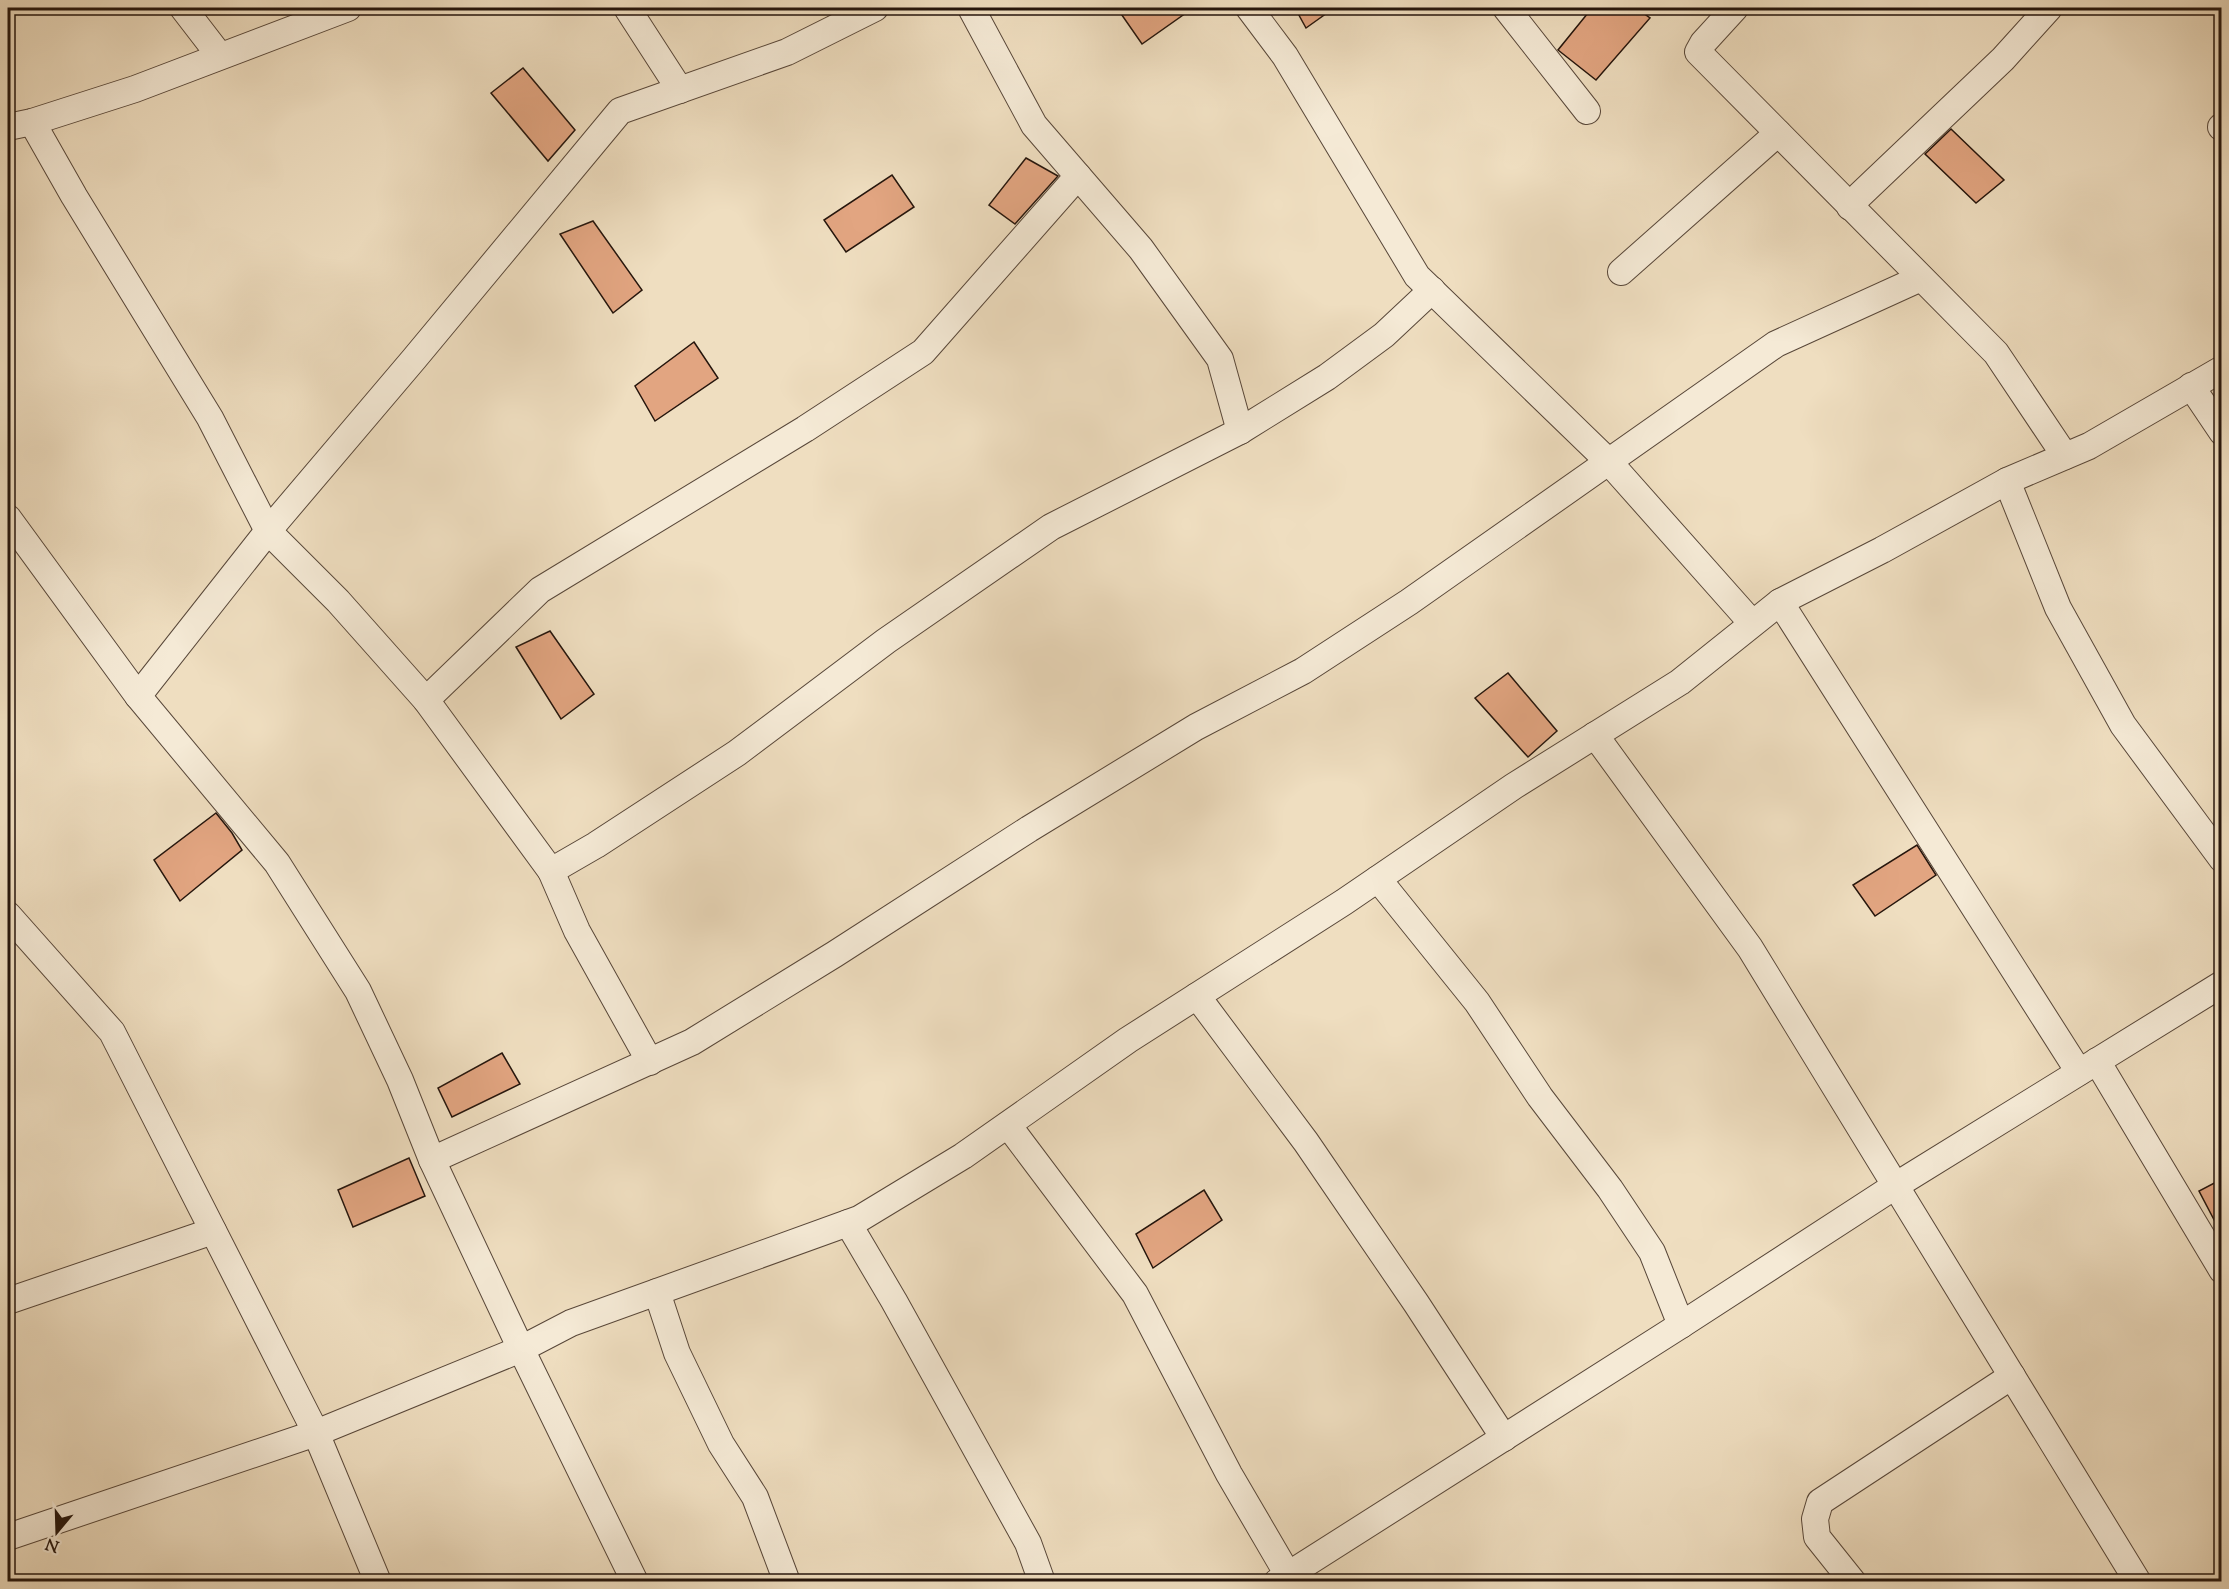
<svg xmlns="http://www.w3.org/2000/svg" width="2229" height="1589" font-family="'Sorts Mill Goudy',serif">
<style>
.building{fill:#e2a581;stroke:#25150c;stroke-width:1.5}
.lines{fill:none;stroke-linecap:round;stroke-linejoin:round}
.street-casing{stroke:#584739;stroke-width:28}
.street{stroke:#f5ead6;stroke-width:26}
</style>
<rect width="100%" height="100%" fill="#efdec0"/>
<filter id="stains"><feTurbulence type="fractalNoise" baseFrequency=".00333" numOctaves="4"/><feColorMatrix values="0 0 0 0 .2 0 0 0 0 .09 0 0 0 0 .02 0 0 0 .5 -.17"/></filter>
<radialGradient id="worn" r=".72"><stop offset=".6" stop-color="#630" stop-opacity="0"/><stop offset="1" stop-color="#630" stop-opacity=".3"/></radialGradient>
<g class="building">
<polygon points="1117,8 1193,8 1142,44"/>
<polygon points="1295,8 1334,8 1306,28"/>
<polygon points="1592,8 1636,8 1650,18 1596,80 1558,50"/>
<polygon points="523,68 575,130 548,161 491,93"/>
<polygon points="1951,129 2004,180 1976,203 1925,154"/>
<polygon points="1026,158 1058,176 1015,224 989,205"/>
<polygon points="892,175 914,207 846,252 824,220"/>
<polygon points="593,221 642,290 613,313 560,234"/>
<polygon points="694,342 718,378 655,421 635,386"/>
<polygon points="550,631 594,694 561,719 516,647"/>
<polygon points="1508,673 1557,731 1528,757 1475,698"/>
<polygon points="216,813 232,833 242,850 180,901 154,860"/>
<polygon points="1917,845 1936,875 1875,916 1853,885"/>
<polygon points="502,1053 520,1084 452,1117 438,1088"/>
<polygon points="409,1158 425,1196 353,1227 338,1190"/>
<polygon points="2222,1179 2222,1235 2199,1191"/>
<polygon points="1204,1190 1222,1220 1153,1268 1136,1234"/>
</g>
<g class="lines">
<g class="street-casing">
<g id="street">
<polyline points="183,8 220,56"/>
<polyline points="627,8 680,90"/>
<polyline points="971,8 1034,125 1141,249 1220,359 1240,431"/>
<polyline points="1249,8 1285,56 1417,276 1609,462 1752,623"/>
<polyline points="1506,8 1587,111"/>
<polyline points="1735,8 1703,43 1698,52 1996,353 2065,456"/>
<polyline points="32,122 74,196 210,418 268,531 338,601 426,700 551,871 596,845 737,753 886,641 1051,527 1240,431 1327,377 1384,335 1432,290"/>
<polyline points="8,127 32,122 135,89 348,8"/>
<polyline points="2221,127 2222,127"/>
<polyline points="1850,207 1860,195 2003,59 2049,8"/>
<polyline points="1621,272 1778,133"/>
<polyline points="2191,386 2222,432"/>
<polyline points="2007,481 2058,608 2123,725 2222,859"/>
<polyline points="8,518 138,696 277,863 358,991 400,1080 432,1160 521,1349 635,1582"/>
<polyline points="1780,602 2079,1072"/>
<polyline points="138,696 268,531 414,359 620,111 787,52 875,8"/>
<polyline points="426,700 540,590 805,429 923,352 1078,176"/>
<polyline points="1595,735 1750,948 2138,1582"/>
<polyline points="551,871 577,931 650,1062"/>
<polyline points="1378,879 1477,1002 1540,1097 1610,1189 1652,1252 1681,1325"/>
<polyline points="8,915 112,1032 316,1433 378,1582"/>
<polyline points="1197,996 1306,1142 1416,1303 1504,1438"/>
<polyline points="2097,1061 2222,1270"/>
<polyline points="1008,1125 1135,1294 1229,1474 1288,1575"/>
<polyline points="432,1160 692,1042 835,954 1029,829 1196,727 1303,671 1409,602 1776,344 1921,278"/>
<polyline points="848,1223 894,1301 1028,1543 1042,1582"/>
<polyline points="657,1292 677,1353 721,1444 755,1497 787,1582"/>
<polyline points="8,1301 213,1231"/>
<polyline points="8,1537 316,1433 521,1349 571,1323 859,1219 963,1156 1128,1040 1344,902 1514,786 1680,682 1780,602 1882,550 2007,481 2089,446 2222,369"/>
<polyline points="1277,1582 1681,1325 1895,1186 2222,984"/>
<polyline points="1853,1582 1817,1537 1815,1519 1820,1502 2012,1376"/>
</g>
</g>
<use href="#street" class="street"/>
</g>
<rect width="2229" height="1589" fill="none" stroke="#efdec0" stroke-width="30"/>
<rect x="9" y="9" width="2211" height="1571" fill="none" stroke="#25150c" stroke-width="3"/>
<rect x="15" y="15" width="2199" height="1559" fill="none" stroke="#25150c" stroke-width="1.5"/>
<g transform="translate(57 1532) rotate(199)" stroke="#f5ead6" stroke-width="4.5" paint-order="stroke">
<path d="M0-4.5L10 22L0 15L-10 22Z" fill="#25150c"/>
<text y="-9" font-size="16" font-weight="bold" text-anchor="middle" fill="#25150c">N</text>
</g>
<rect width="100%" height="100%" filter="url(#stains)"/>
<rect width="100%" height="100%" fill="url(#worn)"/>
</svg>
